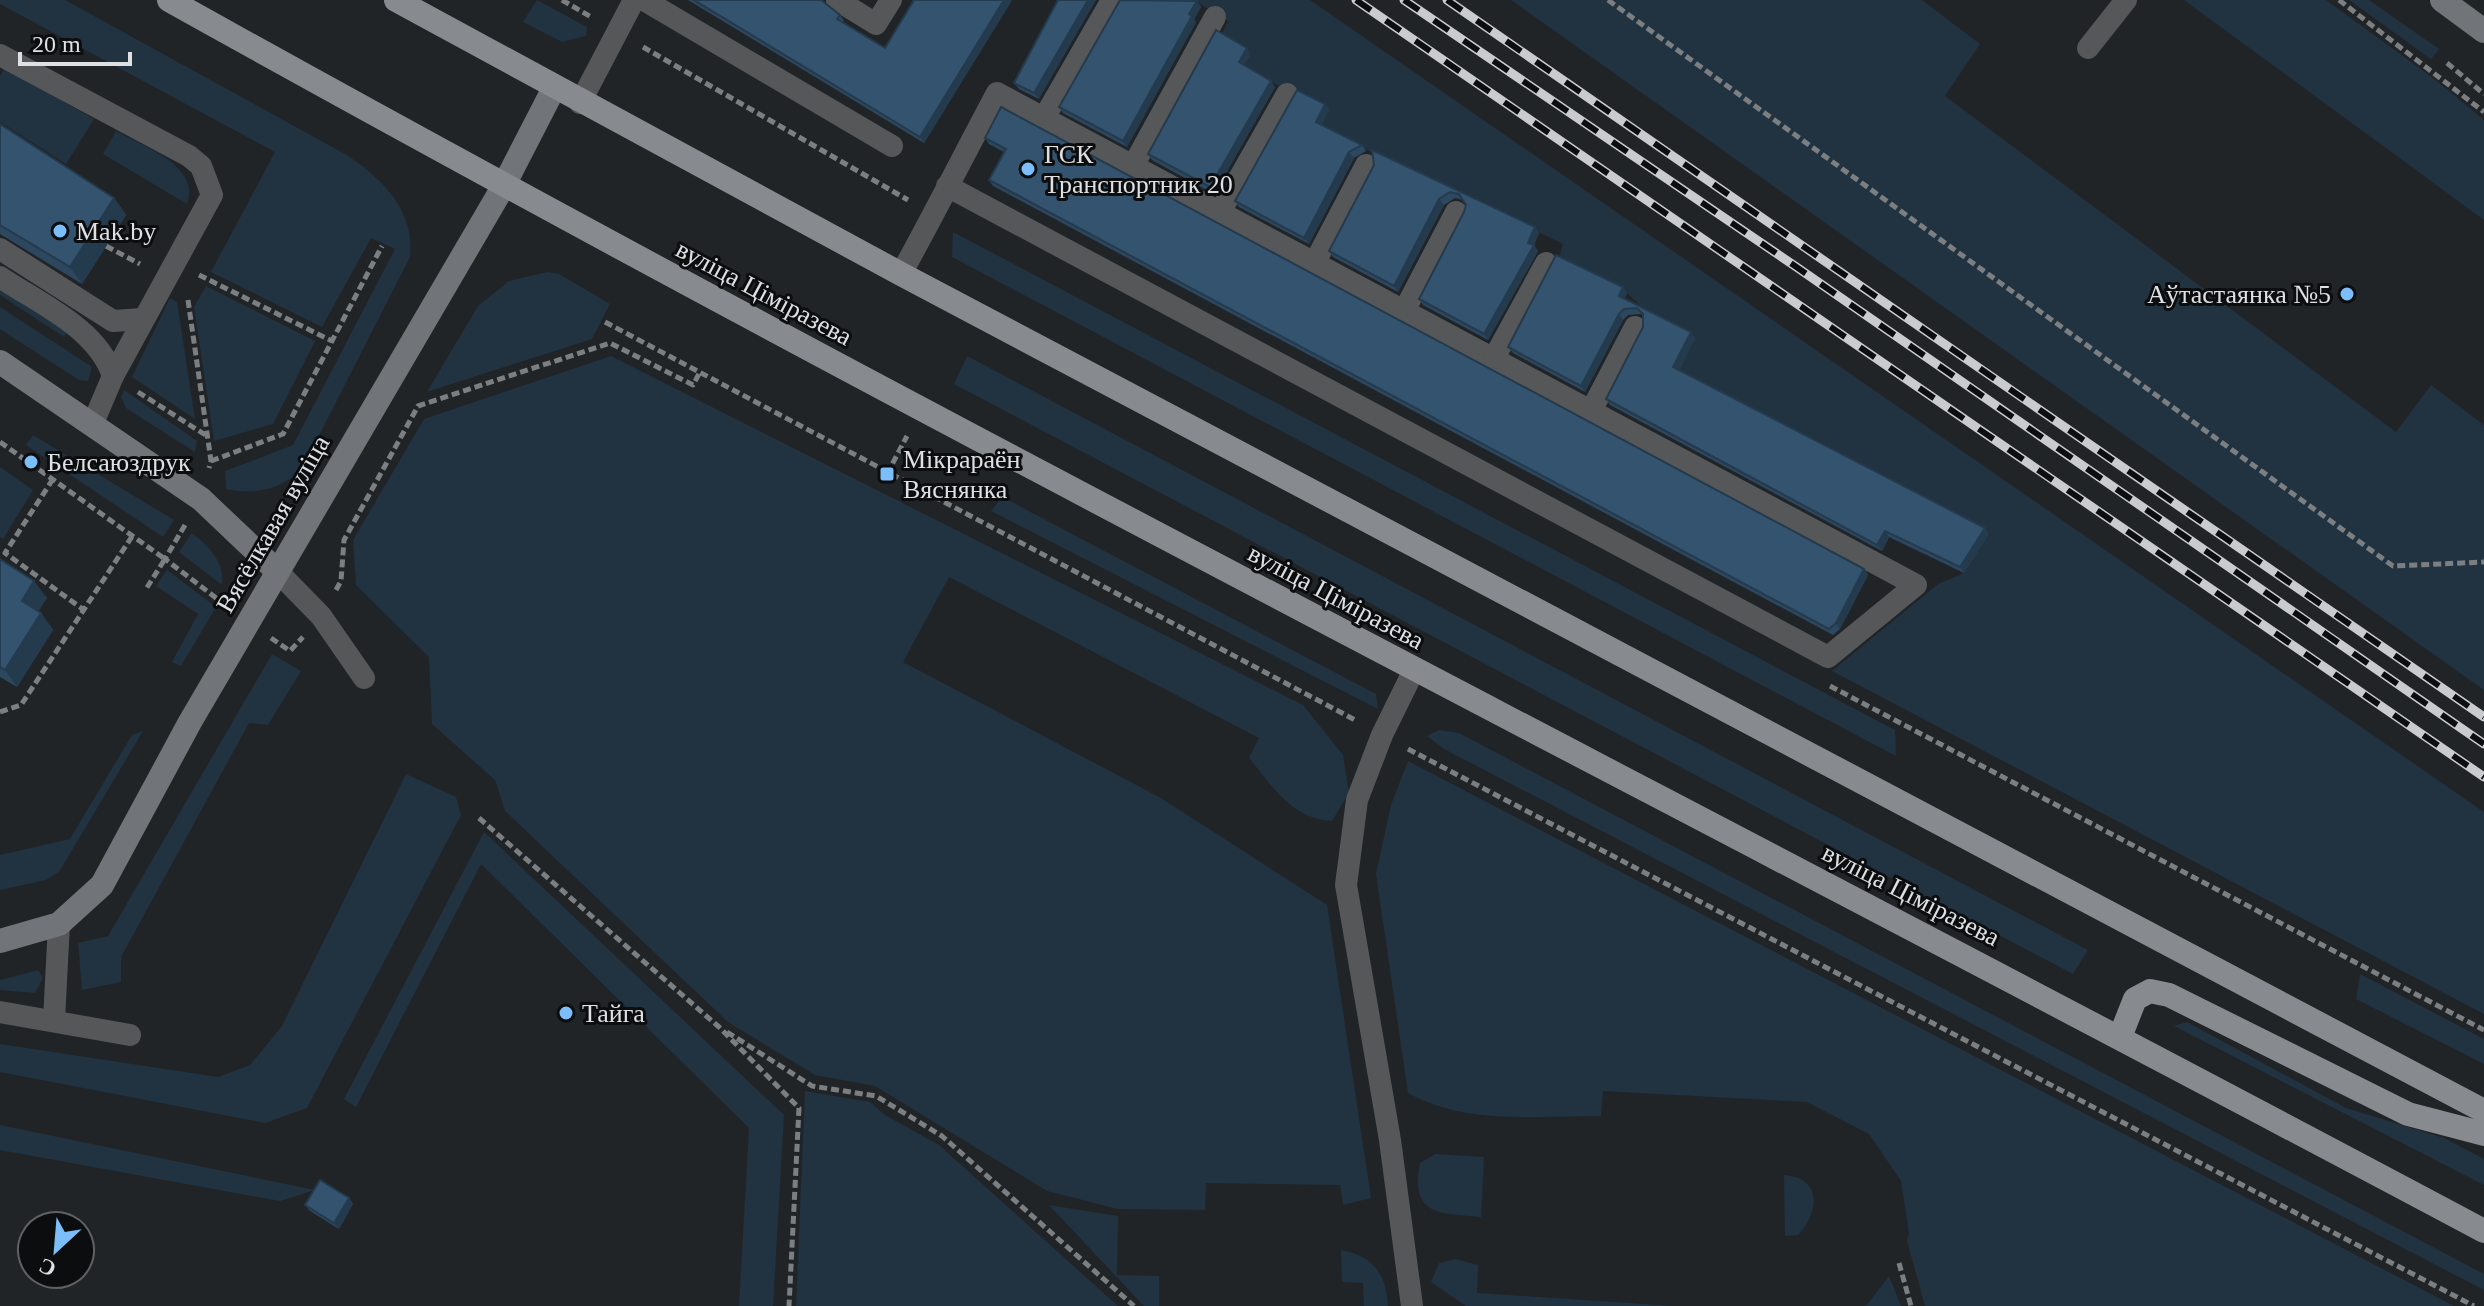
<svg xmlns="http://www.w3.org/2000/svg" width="2484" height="1306" font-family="'Times New Roman',serif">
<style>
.green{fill:#213241}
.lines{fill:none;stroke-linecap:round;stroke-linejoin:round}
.path{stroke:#7c7f82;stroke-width:5;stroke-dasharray:8 4;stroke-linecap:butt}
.lane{stroke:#555759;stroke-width:22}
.secondary{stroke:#717478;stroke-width:24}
.primary{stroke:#878b8f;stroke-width:24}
.rail-casing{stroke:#c9cbce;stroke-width:9}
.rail{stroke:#0b0d0e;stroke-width:6;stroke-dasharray:18;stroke-linecap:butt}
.wall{fill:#2d475f}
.shaded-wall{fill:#243a4d}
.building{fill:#34536e;stroke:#243a4d;stroke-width:2}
.poi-dot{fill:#7cbef9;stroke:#0b0d0e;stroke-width:3}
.labels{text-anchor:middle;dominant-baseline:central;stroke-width:6;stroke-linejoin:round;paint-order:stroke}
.poi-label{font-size:26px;fill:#dee0e3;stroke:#0b0d0e;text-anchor:start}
.street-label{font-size:26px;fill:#dee0e3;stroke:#0b0d0e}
</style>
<rect width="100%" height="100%" fill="#202427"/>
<g class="green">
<path d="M0,0H65L345,154C382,178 415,210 410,257L304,465C286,490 254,495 226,489L225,471L293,445L395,249L371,238L322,327L211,272L275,152L0,4Z"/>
<polygon points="537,0 587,27 586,36 562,42 523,22"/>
<polygon points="1194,0 1310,0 2484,812 2484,1014 1832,671 1938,584 1964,573 1677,373 1652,317 1627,293 1558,261 1563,244 1321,128 1329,110 1243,68 1221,36 1228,21"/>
<polygon points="1511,0 1922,0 1980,44 1945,96 2396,432 2431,385 2484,425 2484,690"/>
<polygon points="2184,0 2326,0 2433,78 2484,120 2484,220"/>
<polygon points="2349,0 2369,0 2439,49 2431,59"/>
<polygon points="5,68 94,119 66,164 0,122 0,76"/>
<path d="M116,131C141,145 202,166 187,204L103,154Z"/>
<polygon points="953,232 1895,730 1896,756 952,257"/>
<polygon points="547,272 559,274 610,304 592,339 427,392 478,306 509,281"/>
<polygon points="0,284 69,330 64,337 0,295"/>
<polygon points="206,286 315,341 273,424 214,441 194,307"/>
<polygon points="170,298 177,302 195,419 132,377"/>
<polygon points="0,307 92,367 88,381 79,380 0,329"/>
<path d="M611,356L1303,705L1343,755L1349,793L1332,821C1292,819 1273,787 1249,758L1259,738L949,577L903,662L1161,798L1327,905L1371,1198L1343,1205L1340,1185L1206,1183L1205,1210L1118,1209L1047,1191L875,1086L815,1075L728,1022L505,811L495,780L432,724L429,657L356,585L353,540L424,419Z"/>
<polygon points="967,356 2088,950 2073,974 954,384"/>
<polygon points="124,390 197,441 195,452 126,408 121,397"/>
<polygon points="33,435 174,520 163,537 26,445"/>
<polygon points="0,467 33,490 3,539 0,537"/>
<polygon points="1002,497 1376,694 1378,709 991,511"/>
<path d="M192,533C209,547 225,562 222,585L179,552Z"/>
<polygon points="167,570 216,607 181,666 172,662 198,614 156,586"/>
<polygon points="272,654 301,671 268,725 249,723 121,957 121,982 82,990 78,943 108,936"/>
<polygon points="1439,730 1459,733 2484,1274 2484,1290 1444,749 1427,736"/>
<polygon points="143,731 59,872 46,880 0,890 0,855 70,839 132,735"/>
<path d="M1408,761L2454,1306H1925L1907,1241L1909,1233L1901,1181L1869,1134L1807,1102L1603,1091L1601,1116C1537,1116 1465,1125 1408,1093L1376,874L1391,805Z"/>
<polygon points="406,774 456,797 461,815 307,1108 265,1123 0,1072 0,1044 218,1077 250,1065 282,1026"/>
<polygon points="484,832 784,1115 773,1306 739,1306 749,1128 481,864 356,1107 344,1099"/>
<polygon points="38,970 43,978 35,993 0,990 0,980"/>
<polygon points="2360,974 2484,1039 2484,1064 2356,999"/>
<polygon points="2187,1022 2346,1108 2444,1138 2484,1159 2484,1185 2174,1026"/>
<polygon points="805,1091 870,1102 885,1115 939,1145 1118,1306 796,1306"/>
<polygon points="0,1125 315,1190 280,1201 0,1150"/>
<path d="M1435,1154L1484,1157L1481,1217C1439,1213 1410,1216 1420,1163Z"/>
<path d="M1784,1175C1823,1178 1819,1213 1798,1235L1785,1236Z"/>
<polygon points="1049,1205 1118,1216 1117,1275 1159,1276 1159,1306 1144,1306"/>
<path d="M1341,1250C1373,1256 1386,1273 1388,1306H1364L1363,1283L1342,1282Z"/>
<polygon points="1456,1259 1478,1265 1477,1293 1674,1306 1466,1306 1431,1282 1439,1263"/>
<polygon points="1889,1276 1901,1306 1863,1306 1867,1305"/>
</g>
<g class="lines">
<g class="path">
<polyline points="562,0 593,18"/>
<polyline points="1608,0 2393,566 2484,562"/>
<polyline points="2339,0 2484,112"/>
<polyline points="643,47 908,200"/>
<polyline points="2447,63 2484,94"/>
<polyline points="106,246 140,264"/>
<polyline points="199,275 332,341"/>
<polyline points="188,300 211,461 209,468"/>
<polyline points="605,322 1357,721"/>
<polyline points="138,392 207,436"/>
<polyline points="0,442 165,559 146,589"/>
<polyline points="211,461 283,434 382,246"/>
<polyline points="887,474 907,436"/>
<polyline points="53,479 5,553 84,610"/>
<polyline points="185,525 165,559 224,604"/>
<polyline points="336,590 341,581 344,540 418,406 610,343 693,385 700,372"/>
<polyline points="271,638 290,651 303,637"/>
<polyline points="1830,686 2484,1030"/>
<polyline points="0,712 21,705 133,535"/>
<polyline points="1408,749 2474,1306"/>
<polyline points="479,818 719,1027 799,1108 789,1306"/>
<polyline points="727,1032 812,1086 876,1096 942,1136 1134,1306"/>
<polyline points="1899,1263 1911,1306"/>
</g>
<g class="lane">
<polyline points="644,0 892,146"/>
<polyline points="837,0 876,24 891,0"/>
<polyline points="2088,48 2126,0"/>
<polyline points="0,55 189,156 201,166 212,195 113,376 93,423"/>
<polyline points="580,103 634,0"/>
<polyline points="1044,118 1112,0"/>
<polyline points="1133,166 1215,17"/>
<polyline points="1220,212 1287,94"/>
<polyline points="0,249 113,321 143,319"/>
<polyline points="1315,262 1366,165"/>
<path d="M901,274C934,214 965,153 997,93L1916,585L1828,657L947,186"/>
<path d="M0,277C40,304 97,328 113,376"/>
<polyline points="1404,311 1456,212"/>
<polyline points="1494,358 1546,263"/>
<polyline points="1591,411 1635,327"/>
<polyline points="277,571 321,616 364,678"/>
<polyline points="0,1012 130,1035"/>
<polyline points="54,1020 59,924"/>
<polyline points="1412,1306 1390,1140 1346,885 1357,800 1382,735 1414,670"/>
</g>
<g class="secondary">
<polyline points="2442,0 2484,31"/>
<polyline points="0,362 201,499 277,571"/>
<polyline points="0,941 59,924 102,885 190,722 503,187 554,88"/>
</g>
<g class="primary">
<path d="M169,0C932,426 1713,820 2484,1231"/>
<polyline points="396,0 901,274 2484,1111"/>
<polyline points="2120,1037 2135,999 2150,991 2169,995 2408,1114 2484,1134"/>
</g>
<g class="rail-casing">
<g id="rail">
<polyline points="1356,0 2484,777"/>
<polyline points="1404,0 1795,266 2484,744"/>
<polyline points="1447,0 2484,717"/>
</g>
</g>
<use href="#rail" class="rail"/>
</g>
<g class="wall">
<polygon points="688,0 823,0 824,4 840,15 844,21 843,22 885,48 914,0 1012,0 924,143"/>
<polygon points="1058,0 1039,99 1019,89 1014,83"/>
<polygon points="1197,1 1201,7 1194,19 1196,22 1127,147 1063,113 1059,107"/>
<polygon points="1251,54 1244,65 1271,81 1275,87 1214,194 1152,160 1148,154"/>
<polygon points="1325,104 1329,110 1322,125 1362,145 1366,151 1354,158 1309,244 1239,207 1235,201"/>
<polygon points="0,124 114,198 126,215 82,284 0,234"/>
<polygon points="985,138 1864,569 1868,575 1840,629 1833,635 993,186 989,180 1004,152 989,144"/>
<polygon points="1372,150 1535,227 1539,233 1534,245 1538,251 1488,340 1423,305 1419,299 1464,212 1466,205 1463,200 1455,198 1444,205 1398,292 1333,257 1329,251 1374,165"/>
<polygon points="1623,287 1627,293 1624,299 1695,338 1679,370 1985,528 1989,534 1964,573 1889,537 1882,551 1610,405 1606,399 1643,327 1643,316 1641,314 1628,315 1623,320 1585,392 1513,353 1508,347"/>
<polygon points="0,559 47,598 38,611 41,613 53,630 17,687 0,677"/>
<polygon points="349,1198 353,1204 339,1229 310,1211 305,1205"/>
</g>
<g class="shaded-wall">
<polygon points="1004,0 1012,0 924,143 920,137"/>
<polygon points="1088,0 1096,0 1039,99 1034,93"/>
<polygon points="1197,1 1201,7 1194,19 1196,22 1127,147 1123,141"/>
<polygon points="1247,48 1251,54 1243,68 1239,62"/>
<polygon points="1271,81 1275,87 1214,194 1210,187"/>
<polygon points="1325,104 1329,110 1321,128 1316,122"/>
<polygon points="1349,152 1354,158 1309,244 1304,238"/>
<polygon points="114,198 126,215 82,284 70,267"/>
<polygon points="1439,199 1444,205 1398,292 1394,286"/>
<polygon points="1535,227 1539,233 1532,249 1528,243"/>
<polygon points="1534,245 1538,251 1488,340 1484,334"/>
<polygon points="1623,287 1627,293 1623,302 1619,296"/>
<polygon points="1619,314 1623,320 1585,392 1581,386"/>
<polygon points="1691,332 1695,338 1677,373 1673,367"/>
<polygon points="1985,528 1989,534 1964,573 1960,567"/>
<polygon points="1885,531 1889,537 1882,551 1877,545"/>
<polygon points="1864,569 1868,575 1840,629 1836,623"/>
<polygon points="34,581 47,598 34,618 22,601"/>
<polygon points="41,613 53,630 17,687 5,670"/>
<polygon points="349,1198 353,1204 339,1229 334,1223"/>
</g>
<g class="building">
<polygon points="694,0 821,0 840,15 837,19 885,48 914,0 1004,0 920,137"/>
<polygon points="1058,0 1088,0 1034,93 1014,83"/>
<polygon points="1120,0 1197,1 1189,14 1192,16 1123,141 1059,107"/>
<polygon points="1216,30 1247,48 1239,62 1271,81 1210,187 1148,154"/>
<polygon points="1297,90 1325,104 1316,122 1362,145 1349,152 1304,238 1235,201"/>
<polygon points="1001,107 1864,569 1836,623 1829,629 989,180 1006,149 985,138"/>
<polygon points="0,124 114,198 70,267 0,225"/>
<polygon points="1372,150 1535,227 1528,243 1534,245 1484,334 1419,299 1464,212 1466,205 1459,194 1450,192 1439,199 1394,286 1329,251 1374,165"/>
<polygon points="1556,255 1623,287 1619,296 1691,332 1673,367 1985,528 1960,567 1885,531 1877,545 1606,399 1643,327 1643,314 1637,308 1624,309 1619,314 1581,386 1508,347"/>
<polygon points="0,559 34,581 22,601 41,613 5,670 0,667"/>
<polygon points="320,1180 349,1198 334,1223 305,1205"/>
</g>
<g class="poi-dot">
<circle cx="1028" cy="169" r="8"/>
<circle cx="60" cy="231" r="8"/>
<circle cx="2347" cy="294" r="8"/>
<circle cx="31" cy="462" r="8"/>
<rect x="879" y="466" width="16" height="16" rx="4"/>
<circle cx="566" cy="1013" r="8"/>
</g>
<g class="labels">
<g class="poi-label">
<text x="1044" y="154">ГСК<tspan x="1044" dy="30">Транспортник 20</tspan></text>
<text x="76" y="231">Mak.by</text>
<text x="2331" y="294" text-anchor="end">Аўтастаянка №5</text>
<text x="903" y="459">Мікрараён<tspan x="903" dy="30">Вяснянка</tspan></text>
<text x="47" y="462">Белсаюздрук</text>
<text x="582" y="1013">Тайга</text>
</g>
<g class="street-label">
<text transform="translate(764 293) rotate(28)">вуліца Ціміразева</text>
<text transform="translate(273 524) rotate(-60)">Вясёлкавая вуліца</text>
<text transform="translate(1336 597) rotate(28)">вуліца Ціміразева</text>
<text transform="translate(1911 895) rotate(27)">вуліца Ціміразева</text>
</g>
</g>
<g transform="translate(56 1250) rotate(206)"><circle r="38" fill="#0b0d0e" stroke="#5f6163" stroke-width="2"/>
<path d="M0-6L14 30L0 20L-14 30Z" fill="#7cbef9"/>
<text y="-12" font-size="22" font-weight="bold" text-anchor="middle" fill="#dee0e3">С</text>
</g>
<path d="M20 52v12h110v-12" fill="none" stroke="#dee0e3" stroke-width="4"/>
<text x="32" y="52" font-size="24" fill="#dee0e3" stroke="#0b0d0e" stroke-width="6" paint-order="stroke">20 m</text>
</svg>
